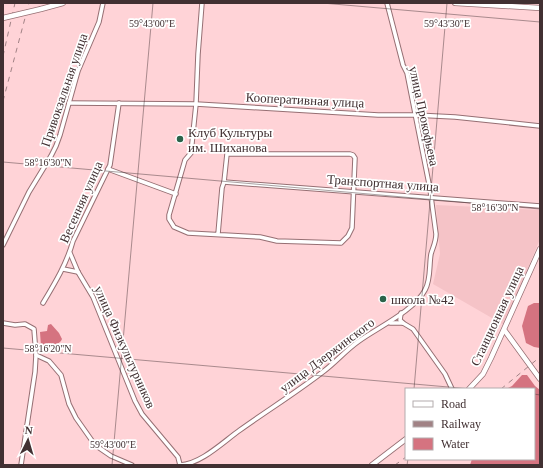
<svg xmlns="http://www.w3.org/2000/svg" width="543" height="468" font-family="'Times New Roman',serif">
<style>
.built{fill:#f5c3c7}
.water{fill:#d57380}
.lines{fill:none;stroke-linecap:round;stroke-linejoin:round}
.street-casing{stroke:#966f73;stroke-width:5.5}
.secondary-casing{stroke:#966f73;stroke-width:6}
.street{stroke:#fff;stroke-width:3.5}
.secondary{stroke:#fff;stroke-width:4.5}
.rail{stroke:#a18285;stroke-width:1;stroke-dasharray:5 5;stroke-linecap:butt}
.secondary-bridge-casing{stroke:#966f73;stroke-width:6;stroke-linecap:butt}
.secondary-bridge{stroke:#fff;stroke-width:4.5}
.ticks{fill:none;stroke:#413032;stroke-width:1;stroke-opacity:0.45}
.poi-dot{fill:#2b634a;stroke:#fff;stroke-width:1.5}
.labels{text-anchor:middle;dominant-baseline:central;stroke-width:3.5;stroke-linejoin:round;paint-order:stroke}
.street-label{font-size:13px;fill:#413032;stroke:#fff}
.poi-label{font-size:13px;fill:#413032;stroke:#fff;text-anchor:start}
.ticks-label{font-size:10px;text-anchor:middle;fill:#413032;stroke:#fff;stroke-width:3.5;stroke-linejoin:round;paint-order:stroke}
</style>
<rect width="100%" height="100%" fill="#ffd3d7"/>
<polygon class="built" points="436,205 540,210 540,239 504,325 433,284 440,254"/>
<g class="water">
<polygon points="534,303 540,303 540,348 534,347 526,343 522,326 528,306"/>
<path d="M51,324L59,333L62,339C60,344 55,344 52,349H44L41,347L40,332L47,331L48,325Z"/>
<polygon points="522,375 527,375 535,386 540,390 540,465 470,465 472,459 534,459 534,389 506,389 512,386"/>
</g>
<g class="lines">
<g class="street-casing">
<g id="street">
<polyline points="202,3 198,54 196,104 191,153 185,160 169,215 169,219 174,227 188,233 260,237 277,241 341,243 348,236 352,228 355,158 353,155 350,154 227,154 224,182 222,188 218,234"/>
<polyline points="69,103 196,104 378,115 415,115 455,117 540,126"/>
<polyline points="108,169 176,194"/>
<polyline points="224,182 540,206"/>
<polyline points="3,245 29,192 51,156 56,146 60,135 78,71 99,22 103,3"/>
<path d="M70,253L78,272L93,297L135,401L142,414L178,457L180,465C201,464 223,442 240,430C268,410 297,392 324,371C336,362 346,350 359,341C377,328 415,310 425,290C431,280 429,265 431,254C433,247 436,242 436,234L430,189L407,73L403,65L387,3"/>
<polyline points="63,269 78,272"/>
<path d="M43,303C55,283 67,263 73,241L110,165L119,103"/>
<polyline points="401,313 400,320 403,323 413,329 445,374 452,389"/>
<polyline points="3,323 15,325 25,324 34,329 36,355 49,361 61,375 69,404 76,418 95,445 111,456 132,465"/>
<polyline points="390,323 403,323"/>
<polyline points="21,465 35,372 36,355"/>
</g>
</g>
<g class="secondary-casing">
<g id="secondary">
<polyline points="455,3 540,8"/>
<polyline points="41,9 63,3"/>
<polyline points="505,331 540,379"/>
<polyline points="469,389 483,374 491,358 540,249"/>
<polyline points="372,465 406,439"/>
</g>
</g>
<use href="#street" class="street"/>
<use href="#secondary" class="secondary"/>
<g class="rail">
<polyline points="3,56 15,3"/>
<polyline points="3,101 29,3"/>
<polyline points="501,389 540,357"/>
<polyline points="395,465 406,457"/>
</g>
<g class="secondary-bridge-casing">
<polyline id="secondary-bridge" points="3,18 41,9"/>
</g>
<use href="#secondary-bridge" class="secondary-bridge"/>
</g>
<path class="ticks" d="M322,3L540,22M3,162L540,209M3,348L471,389M414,389L447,3M534,394L540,395M112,465L153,3M407,465L408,459"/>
<g class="poi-dot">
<circle cx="180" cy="139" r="4"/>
<circle cx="383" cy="299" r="4"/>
</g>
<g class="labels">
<g class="street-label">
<text transform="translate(64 90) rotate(-71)">Привокзальная улица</text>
<text transform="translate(305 100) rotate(3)">Кооперативная улица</text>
<text transform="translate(424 116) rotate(78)">улица Прокофьева</text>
<text transform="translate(383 183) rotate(4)">Транспортная улица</text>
<text transform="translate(81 202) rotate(-66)">Весенняя улица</text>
<text transform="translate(497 316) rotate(-65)">Станционная улица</text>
<text transform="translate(125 347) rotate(66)">улица Физкультурников</text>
<text transform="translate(327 355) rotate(-37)">улица Дзержинского</text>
</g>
<g class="poi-label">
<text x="188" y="132">Клуб Культуры<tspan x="188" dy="15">им. Шиханова</tspan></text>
<text x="391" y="299">школа №42</text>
</g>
</g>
<g class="ticks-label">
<text x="152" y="27">59°43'00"E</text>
<text x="447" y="27">59°43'30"E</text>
<text x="48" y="166">58°16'30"N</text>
<text x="495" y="211">58°16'30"N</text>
<text x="48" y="352">58°16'20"N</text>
<text x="113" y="448">59°43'00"E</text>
</g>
<rect width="543" height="468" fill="none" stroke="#413032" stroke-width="8"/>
<rect x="405" y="388" width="130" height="72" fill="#ffffff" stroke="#b3acad"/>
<rect x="413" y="401" width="20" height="6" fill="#ffffff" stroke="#b3acad"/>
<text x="441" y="408" font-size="12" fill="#413032">Road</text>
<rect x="413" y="421" width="20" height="6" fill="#a18285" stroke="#b3acad"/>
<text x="441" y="428" font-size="12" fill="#413032">Railway</text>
<rect x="413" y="438" width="20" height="12" fill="#d57380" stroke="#b3acad"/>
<text x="441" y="448" font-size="12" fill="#413032">Water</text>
<g transform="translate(28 440) rotate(5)" stroke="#ffffff" stroke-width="3" paint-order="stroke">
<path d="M0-3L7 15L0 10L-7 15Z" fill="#413032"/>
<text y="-6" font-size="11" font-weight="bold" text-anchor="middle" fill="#413032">N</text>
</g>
</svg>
